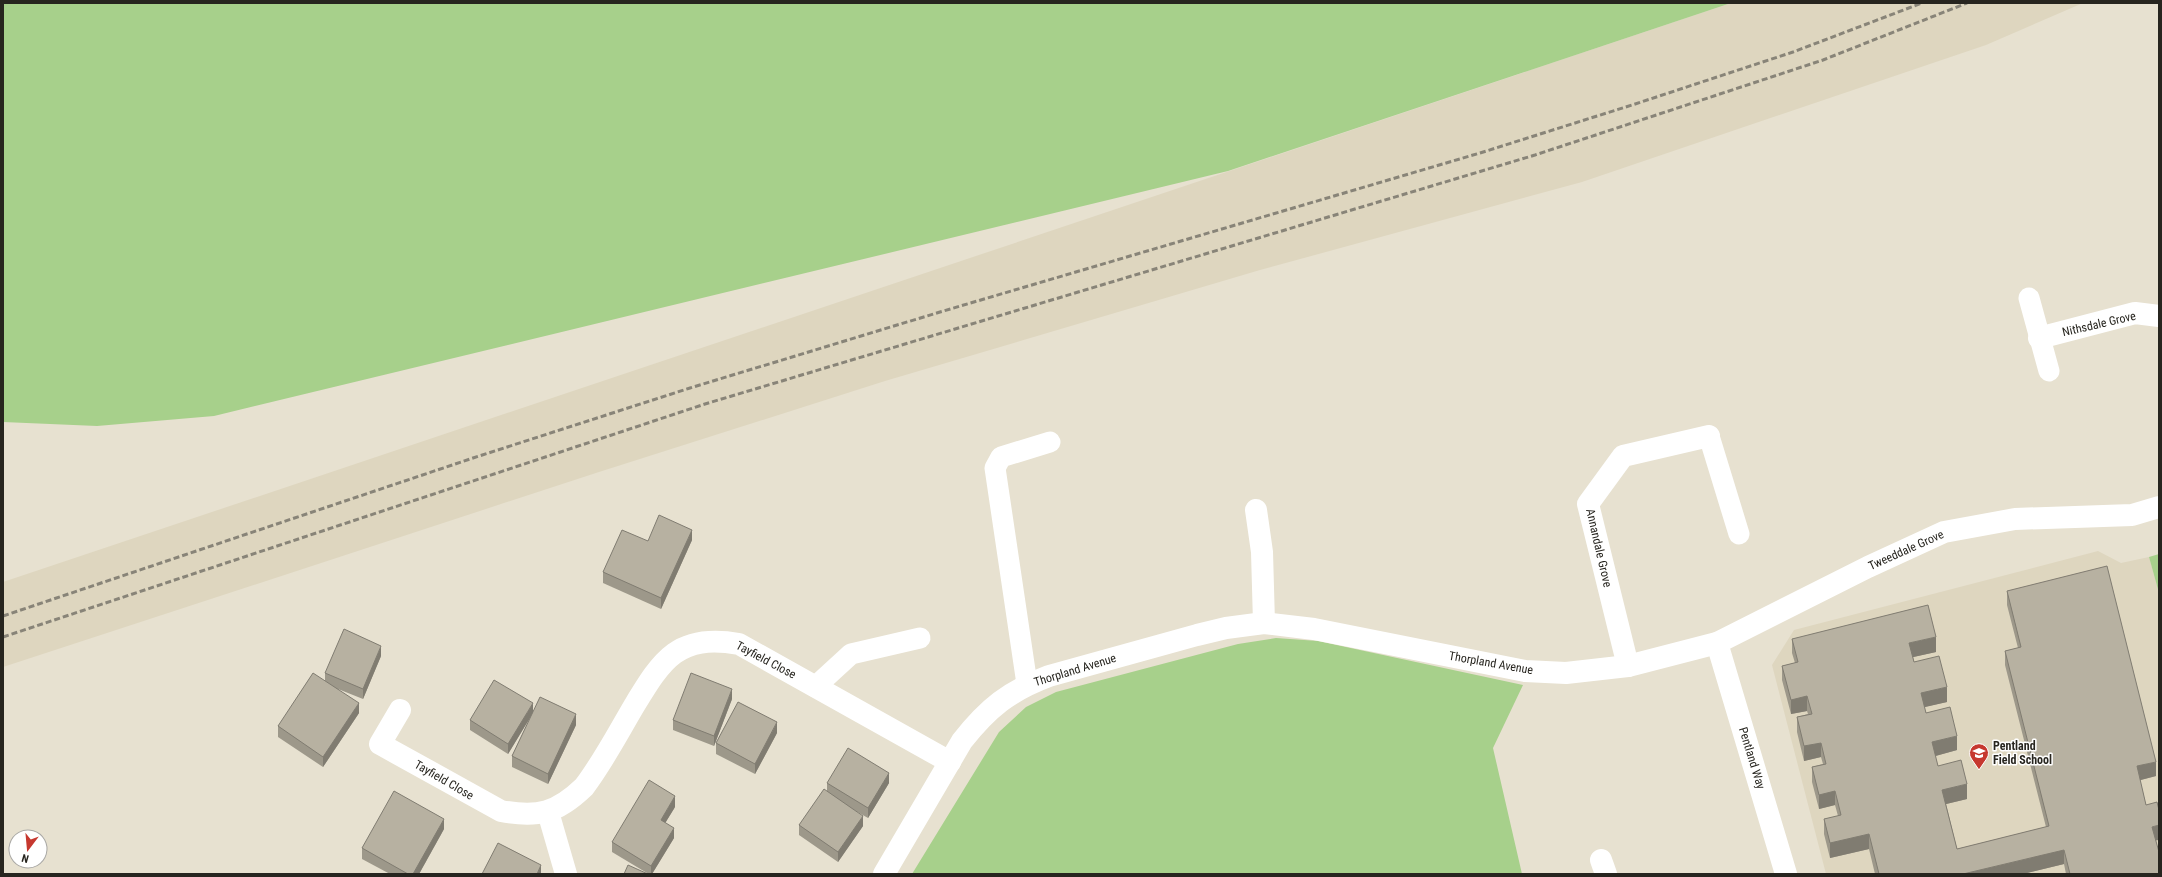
<svg xmlns="http://www.w3.org/2000/svg" width="2162" height="877" font-family="'Roboto Condensed',sans-serif">
<style>
.built{fill:#ded6bf}
.green{fill:#a7d08b}
.lines{fill:none;stroke-linecap:round;stroke-linejoin:round}
.service{stroke:#fff;stroke-width:21}
.minor{stroke:#fff;stroke-width:22}
.rail{stroke:#888478;stroke-width:3;stroke-dasharray:6 3;stroke-linecap:butt}
.wall{fill:#9d988a}
.shaded-wall{fill:#807c71}
.building{fill:#b7b1a1;stroke:#807c71}
.labels{text-anchor:middle;dominant-baseline:central;stroke-width:3;stroke-linejoin:round;paint-order:stroke}
.street-label{font-size:12px;fill:#27251f;stroke:#fff}
.poi-label{font-size:12px;font-weight:bold;fill:#27251f;stroke:#fff;text-anchor:start}
</style>
<rect width="100%" height="100%" fill="#e7e1d0"/>
<g class="built">
<polygon points="1731,3 2083,3 1986,45 1582,182 1260,270 885,381 599,472 3,667 3,582"/>
<polygon points="2098,551 2121,563 2149,557 2159,593 2159,874 1826,874 1772,665 1794,630"/>
</g>
<g class="green">
<polygon points="3,3 1731,3 1228,171 214,416 97,426 3,422"/>
<polygon points="2159,554 2159,593 2149,557"/>
<polygon points="1276,638 1318,641 1523,685 1493,748 1522,874 912,874 999,732 1026,707 1056,692 1238,644"/>
</g>
<g class="lines">
<g class="service">
<polyline points="2029,298 2049,371"/>
<polyline points="1709,436 1739,534"/>
<polyline points="1027,684 995,468 1001,457 1050,442"/>
<polyline points="815,687 851,654 920,638"/>
</g>
<g class="minor">
<polyline points="2039,338 2135,313 2159,316"/>
<polyline points="1256,510 1262,552 1264,623"/>
<polyline points="1717,643 1786,874"/>
<polyline points="1628,666 1588,504 1623,456 1709,436"/>
<path d="M400,710L380,744L501,811C538,818 557,813 584,787C603,762 618,733 634,706C662,660 678,633 739,644L950,762"/>
<polyline points="548,812 566,874"/>
<polyline points="1601,860 1606,874"/>
<path d="M884,874L962,741C988,708 1009,691 1049,676L1197,635L1226,628L1264,623L1314,629L1525,671L1566,673L1628,666L1717,643L1868,567L1944,532L2015,519L2132,515L2159,507"/>
</g>
<g class="rail">
<polyline points="3,616 473,458 690,388 940,312 1480,153 1632,105 1793,52 1922,3"/>
<polyline points="3,637 705,404 1535,155 1823,60 1967,3"/>
</g>
</g>
<g class="wall">
<polygon points="692,540 661,609 603,583 603,572 648,541"/>
<polygon points="2007,591 2156,776 2140,780 2146,805 2159,840 2156,840 2159,874 2066,874 2064,864 2023,874 1875,874 1869,849 1830,858 1824,834 1824,819 1838,816 1835,805 1819,809 1812,782 1812,767 1823,764 1821,757 1804,761 1797,732 1797,717 1808,714 1807,711 1791,714 1782,680 1782,666 1795,663 1792,653 1792,639 1936,652 1913,657 1914,662 1947,702 1924,707 1926,713 1957,750 1935,756 1938,766 1967,799 1946,804 1957,849 2046,827 2005,665 2005,651 2018,648 2007,605"/>
<polygon points="381,656 363,699 338,689 359,713 323,767 278,737 278,726 325,680 325,673"/>
<polygon points="732,699 714,746 673,730 673,720"/>
<polygon points="533,713 576,725 548,784 512,767 512,756 531,716 508,754 470,730 470,720"/>
<polygon points="777,733 755,774 716,754 716,743"/>
<polygon points="827,783 889,783 868,818 852,809 863,826 838,862 799,835 799,825 827,791"/>
<polygon points="675,807 665,823 674,838 652,874 624,874 647,873 612,852 612,842"/>
<polygon points="444,829 419,874 390,874 362,859 362,848"/>
</g>
<g class="shaded-wall">
<polygon points="692,530 692,540 661,609 661,598"/>
<polygon points="1936,637 1936,652 1909,658 1909,643"/>
<polygon points="381,646 381,656 363,699 363,689"/>
<polygon points="1947,687 1947,702 1921,708 1921,693"/>
<polygon points="732,689 732,699 714,746 714,736"/>
<polygon points="1807,696 1807,711 1791,714 1791,700"/>
<polygon points="359,703 359,713 323,767 323,757"/>
<polygon points="533,703 533,713 508,754 508,744"/>
<polygon points="576,714 576,725 548,784 548,774"/>
<polygon points="777,722 777,733 755,774 755,764"/>
<polygon points="1957,736 1957,750 1932,757 1932,742"/>
<polygon points="1821,743 1821,757 1804,761 1804,746"/>
<polygon points="2156,762 2156,776 2137,781 2137,766"/>
<polygon points="889,773 889,783 868,818 868,808"/>
<polygon points="1967,784 1967,799 1942,805 1942,790"/>
<polygon points="1835,791 1835,805 1819,809 1819,795"/>
<polygon points="675,796 675,807 661,830 661,820"/>
<polygon points="863,816 863,826 838,862 838,852"/>
<polygon points="444,819 444,829 419,874 413,874"/>
<polygon points="2159,825 2159,840 2152,841 2152,827"/>
<polygon points="674,828 674,838 652,874 651,874 651,866"/>
<polygon points="1869,834 1869,849 1830,858 1830,843"/>
<polygon points="2064,850 2064,864 2023,874 1963,874"/>
<polygon points="541,865 541,874 537,874"/>
</g>
<g class="building">
<polygon points="659,515 692,530 661,598 603,572 622,530 648,541"/>
<polygon points="2107,566 2156,762 2137,766 2146,805 2157,802 2159,810 2159,825 2152,827 2159,852 2159,874 2070,874 2064,850 1963,874 1879,874 1869,834 1830,843 1824,819 1841,815 1835,791 1819,795 1812,767 1826,764 1821,743 1804,746 1797,717 1812,714 1807,696 1791,700 1782,666 1798,662 1792,639 1928,605 1936,637 1909,643 1914,662 1939,656 1947,687 1921,693 1926,713 1950,707 1957,736 1932,742 1938,766 1961,760 1967,784 1942,790 1957,849 2049,826 2005,651 2021,647 2007,591"/>
<polygon points="344,629 381,646 363,689 325,673"/>
<polygon points="313,673 359,703 323,757 278,726"/>
<polygon points="691,673 732,689 714,736 673,720"/>
<polygon points="494,680 533,703 508,744 470,720"/>
<polygon points="540,697 576,714 548,774 512,756"/>
<polygon points="738,702 777,722 755,764 716,743"/>
<polygon points="848,748 889,773 868,808 827,783"/>
<polygon points="649,780 675,796 661,820 674,828 651,866 612,842"/>
<polygon points="824,789 863,816 838,852 799,825"/>
<polygon points="394,791 444,819 413,874 408,874 362,848"/>
<polygon points="498,843 541,865 537,874 482,874"/>
<polygon points="628,865 648,874 624,874"/>
</g>
<defs>
<g id="school-pin" transform="scale(1)"><path d="M0 17L-7.5 6A9.5 9.5 0 1 1 7.5 6Z" fill="#c6382f" stroke="#fff"/><path d="M0-5L7-2L0 1L-7-2ZM-4 1L0 2.5L4 1V4Q0 6-4 4Z" fill="#fff"/></g>
</defs>
<g fill-rule="evenodd">
<use href="#school-pin" x="1979" y="753"/>
</g>
<g class="labels">
<g class="street-label">
<text transform="translate(2099 324) rotate(-13)">Nithsdale Grove</text>
<text transform="translate(1599 548) rotate(77)">Annandale Grove</text>
<text transform="translate(1906 550) rotate(-24)">Tweeddale Grove</text>
<text transform="translate(766 660) rotate(28)">Tayfield Close</text>
<text transform="translate(1491 663) rotate(10)">Thorpland Avenue</text>
<text transform="translate(1075 670) rotate(-17)">Thorpland Avenue</text>
<text transform="translate(1752 758) rotate(73)">Pentland Way</text>
<text transform="translate(444 780) rotate(30)">Tayfield Close</text>
</g>
<g class="poi-label">
<text x="1993" y="746">Pentland<tspan x="1993" dy="14">Field School</tspan></text>
</g>
</g>
<rect width="2162" height="877" fill="none" stroke="#27251f" stroke-width="8"/>
<g transform="translate(28 849) rotate(196)"><circle r="19" fill="#ffffff" stroke="#a9a8a5"/>
<path d="M0-3L7 15L0 10L-7 15Z" fill="#c6382f"/>
<text y="-6" font-size="11" font-weight="bold" text-anchor="middle" fill="#27251f">N</text>
</g>
</svg>
